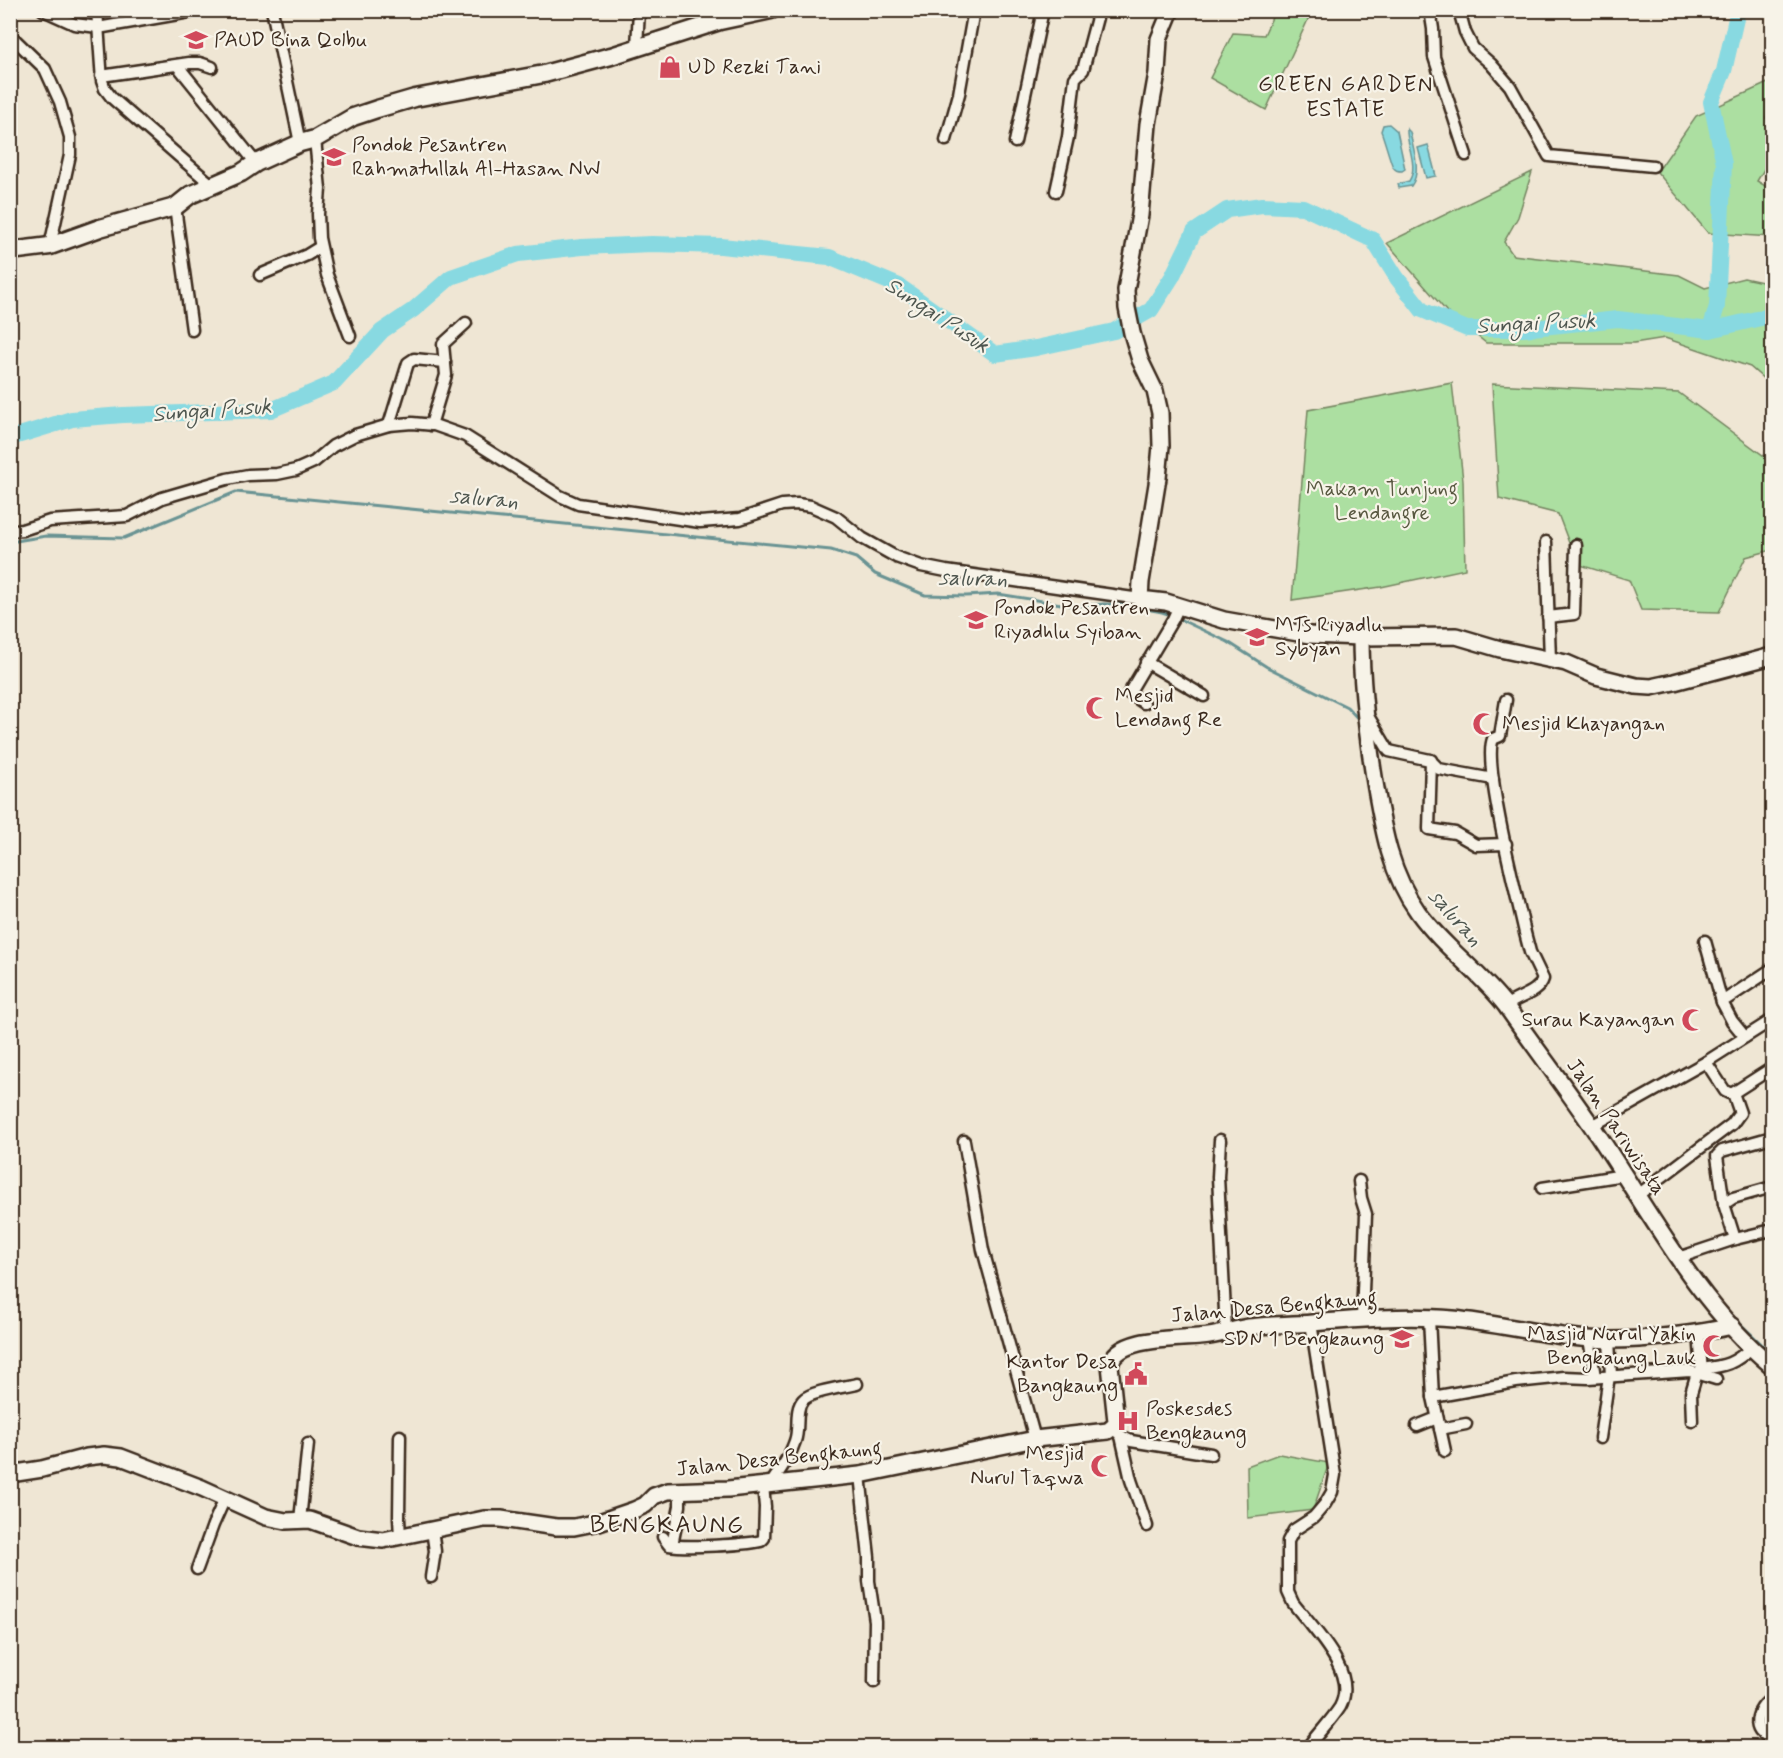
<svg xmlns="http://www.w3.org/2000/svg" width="1783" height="1758" font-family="Mynerve,sans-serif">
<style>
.green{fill:#acdfa1;stroke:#748460;stroke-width:1.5}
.water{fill:#88d9e1;stroke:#699393;stroke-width:1.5}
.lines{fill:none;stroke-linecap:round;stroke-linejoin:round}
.stream{stroke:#699393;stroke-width:3}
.river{stroke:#88d9e1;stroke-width:16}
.street-casing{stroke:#3b2a1e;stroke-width:15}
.secondary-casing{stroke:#3b2a1e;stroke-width:20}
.primary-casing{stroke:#3b2a1e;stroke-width:21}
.street{stroke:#f7f3e8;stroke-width:10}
.secondary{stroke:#f7f3e8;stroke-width:15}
.primary{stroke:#f7f3e8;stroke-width:16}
.labels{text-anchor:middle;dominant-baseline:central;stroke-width:4.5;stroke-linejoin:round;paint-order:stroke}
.poi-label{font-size:21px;fill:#3b2a1e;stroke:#f7f3e8;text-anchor:start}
.park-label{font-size:21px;fill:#57573f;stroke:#f7f3e8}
.street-label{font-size:21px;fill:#3b2a1e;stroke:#f7f3e8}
.neighbourhood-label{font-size:22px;letter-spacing:1.5px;fill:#3b2a1e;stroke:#f7f3e8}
.water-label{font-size:22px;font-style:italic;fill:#4e564f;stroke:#f7f3e8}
.quarter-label{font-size:24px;letter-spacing:1.5px;fill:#3b2a1e;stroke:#f7f3e8}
</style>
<rect width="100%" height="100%" fill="#efe6d4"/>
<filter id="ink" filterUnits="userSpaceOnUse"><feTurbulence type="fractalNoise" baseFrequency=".0167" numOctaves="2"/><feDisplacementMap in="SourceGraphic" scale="12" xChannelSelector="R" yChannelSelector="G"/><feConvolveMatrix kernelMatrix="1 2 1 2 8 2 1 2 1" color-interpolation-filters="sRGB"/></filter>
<g filter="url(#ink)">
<g class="green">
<polygon points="1275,11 1312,11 1266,110 1210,78 1233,33 1264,35"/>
<polygon points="1772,81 1772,91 1766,118 1772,124 1772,156 1757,181 1772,190 1772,237 1708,233 1657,172 1696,116"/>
<polygon points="1532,172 1518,217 1504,242 1513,255 1679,275 1705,288 1744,278 1772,284 1772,386 1750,367 1665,338 1634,343 1486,343 1447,312 1387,243"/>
<polygon points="1452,383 1463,480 1465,569 1381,587 1292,600 1308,410"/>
<polygon points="1492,384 1679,393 1772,462 1772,550 1746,557 1719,612 1641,610 1629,580 1577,564 1558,514 1499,499"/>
<polygon points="1279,1454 1329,1463 1313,1510 1248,1518 1247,1466"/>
</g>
<g class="water">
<path d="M1389,124L1397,131L1405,169L1402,171C1398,171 1396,171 1393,167C1391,164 1384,138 1381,131L1383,125Z"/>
<path d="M1407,129L1410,132C1413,148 1422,172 1411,186L1399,188L1398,184L1409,181C1419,166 1406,145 1407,129Z"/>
<polygon points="1428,145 1436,176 1426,178 1418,148"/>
</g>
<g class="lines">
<g class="stream">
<polyline points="10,542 46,536 124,538 236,492 831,550 856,558 875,574 925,595 966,596 998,594 1074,606 1104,604 1125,605 1162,612 1171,615"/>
<polyline points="1177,618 1228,642 1267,667 1347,707 1361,722"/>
<polyline points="1726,1310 1772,1354"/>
</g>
<g class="river">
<polyline points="1710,330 1717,306 1724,164 1711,102 1724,71 1738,10"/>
<polyline points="10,438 72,419 123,415 271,410 334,383 382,331 413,310 451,277 518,254 582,247 652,244 721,246 829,257 899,286 995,354 1036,348 1114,331 1151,310 1172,277 1194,232 1227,210 1262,205 1303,207 1373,240 1397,278 1422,310 1467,329 1523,329 1618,319 1710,330 1765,317 1772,321"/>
</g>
<g class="street-casing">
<g id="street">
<polyline points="43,10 74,24 98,27"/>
<polyline points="97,10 102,81 105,89 112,98 213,186"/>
<polyline points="272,10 300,143"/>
<polyline points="1430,10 1433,29 1434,57 1466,155"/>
<polyline points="1459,10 1465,32 1473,48 1491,64 1510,86 1549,156 1653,166"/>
<polyline points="98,28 201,10"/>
<polyline points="10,35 45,69 60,102 70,137 70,155 50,246"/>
<polyline points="637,47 639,10"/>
<polyline points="177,65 256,163"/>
<polyline points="101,76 189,63 200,63 212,67"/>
<polyline points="315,139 320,189 318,214 319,238 327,275 350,336"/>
<polyline points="946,140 959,94 974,10"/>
<polyline points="1015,142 1043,10"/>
<polyline points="1056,191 1068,137 1075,78 1083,70 1099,10"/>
<polyline points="175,207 192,330"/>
<polyline points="260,275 307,255 320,247"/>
<polyline points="389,425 408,363 414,359 445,362"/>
<polyline points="431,425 446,375 443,344 466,323"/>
<polyline points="10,531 22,530 50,521 127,516 162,498 227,479 248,475 277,474 296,470 314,462 333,446 355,435 389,425 412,423 434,425 465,436 560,496 578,504 700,522 740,519 782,505 797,504 811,506 836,517 862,538 896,557 921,566 946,571 1140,599"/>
<polyline points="1546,542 1550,660"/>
<polyline points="1548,617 1574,614 1576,545"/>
<polyline points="1146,662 1204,696"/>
<polyline points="1144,703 1129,693 1173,619 1179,606"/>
<polyline points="1368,716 1389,751 1430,760 1439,769 1493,779"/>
<polyline points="1431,760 1429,829 1455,833 1476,845 1506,844"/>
<polyline points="1705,941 1722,1002"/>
<path d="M1506,1006C1517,997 1539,993 1543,979L1530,952L1525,933C1518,900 1482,763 1493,739L1500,736L1506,700"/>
<polyline points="1745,1037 1732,1021 1722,1002 1772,969"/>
<polyline points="1706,1062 1725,1091 1729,1093 1733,1093 1772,1068"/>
<polyline points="1592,1126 1706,1062 1772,1020"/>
<polyline points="1220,1140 1218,1177 1226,1331"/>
<polyline points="964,1141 983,1250 1035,1439"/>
<polyline points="1359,1181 1361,1198 1366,1214 1362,1318"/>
<polyline points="1542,1188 1624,1175"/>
<polyline points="1638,1195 1732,1124 1740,1113 1733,1093"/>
<polyline points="1724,1204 1733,1198 1772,1187"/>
<polyline points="1735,1239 1724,1204 1717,1156 1722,1151 1772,1137"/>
<polyline points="1678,1258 1735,1239 1772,1230"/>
<polyline points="1429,1318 1433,1397 1445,1451"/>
<polyline points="1699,1332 1702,1373"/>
<polyline points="1589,1338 1595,1377"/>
<polyline points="1609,1340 1611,1376"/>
<path d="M1701,1369C1726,1366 1734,1364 1752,1347"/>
<polyline points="1433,1397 1516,1382 1564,1377 1588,1378 1690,1371 1716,1379"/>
<polyline points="1692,1421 1691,1393 1697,1373"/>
<polyline points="1417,1426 1437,1418"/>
<polyline points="1113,1428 1121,1436 1131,1441 1211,1454"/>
<polyline points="1440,1429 1466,1424"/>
<polyline points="400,1436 399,1518 400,1537"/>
<polyline points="1121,1436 1131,1480 1147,1526"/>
<polyline points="1600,1438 1609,1376"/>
<polyline points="860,1475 869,1557 869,1581 875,1621 874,1682"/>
<path d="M770,1485C780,1470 790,1457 795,1441C800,1428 794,1410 803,1400C811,1391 845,1387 857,1384"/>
<polyline points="300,1520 308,1444"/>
<path d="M663,1537L669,1545C686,1548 744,1545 761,1541L764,1538L765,1507L763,1485"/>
<polyline points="672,1545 680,1506 680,1489"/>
<polyline points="197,1569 213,1525 225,1498"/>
<polyline points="431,1577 435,1551 432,1530"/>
<path d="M1772,1699C1756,1707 1749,1735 1772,1737"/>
<path d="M1308,1748C1318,1734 1331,1721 1340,1707C1359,1672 1312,1628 1293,1603L1288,1592V1541L1294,1530L1314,1517L1325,1504L1332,1492L1335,1475L1311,1323"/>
</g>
</g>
<g class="secondary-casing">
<g id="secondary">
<polyline points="1171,10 1159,39 1157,73 1148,124 1140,215 1126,290 1127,308 1132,333 1140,360 1155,391 1160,413 1161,446 1158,478 1141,582 1140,599 1166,602 1224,620 1310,635 1361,637 1456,636 1500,649 1566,663 1596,676 1636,686 1651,687 1674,682 1772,656"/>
<path d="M1361,637C1361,686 1367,734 1375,783C1383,829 1390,873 1418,912C1443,947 1480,972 1506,1006C1538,1052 1573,1097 1604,1144C1654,1220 1702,1308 1772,1366"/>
<path d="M10,1474L42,1469L87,1457L104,1455L121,1457L202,1488L266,1517L286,1521L310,1520L358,1537L383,1540L484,1519H501L556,1527H574L599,1522L634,1510L645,1505L654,1496L668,1491L728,1489L860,1475L1035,1439L1108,1431L1114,1426L1116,1421L1110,1365C1117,1334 1186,1340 1209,1336C1223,1334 1235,1329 1249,1327C1270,1324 1291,1325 1312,1323C1359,1319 1406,1315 1453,1319C1505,1324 1557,1339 1610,1340C1645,1340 1698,1334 1732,1326"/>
</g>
</g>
<g class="primary-casing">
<polyline id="primary" points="10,251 50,246 100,228 175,207 190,195 241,173 256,163 300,143 315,139 353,117 377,109 415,98 544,74 611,56 720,21 771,10"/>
</g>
<use href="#street" class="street"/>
<use href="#secondary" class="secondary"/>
<use href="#primary" class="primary"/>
</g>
</g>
<defs>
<g id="school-bare" transform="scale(1.8)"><path d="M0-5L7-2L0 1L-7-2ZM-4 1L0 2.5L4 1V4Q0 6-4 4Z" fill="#d1495b" stroke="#f7f3e8" stroke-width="2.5" paint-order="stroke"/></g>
<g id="shop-bare" transform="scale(1.8)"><path d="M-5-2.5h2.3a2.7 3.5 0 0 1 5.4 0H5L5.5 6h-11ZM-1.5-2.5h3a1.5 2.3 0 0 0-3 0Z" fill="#d1495b" stroke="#f7f3e8" stroke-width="2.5" paint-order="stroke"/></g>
<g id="mosque-bare" transform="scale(1.8)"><path d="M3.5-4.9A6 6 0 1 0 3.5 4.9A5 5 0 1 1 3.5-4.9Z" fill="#d1495b" stroke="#f7f3e8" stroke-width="2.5" paint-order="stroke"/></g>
<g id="civic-bare" transform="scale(1.8)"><path d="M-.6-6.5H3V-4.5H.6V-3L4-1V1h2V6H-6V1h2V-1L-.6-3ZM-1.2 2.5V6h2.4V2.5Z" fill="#d1495b" stroke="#f7f3e8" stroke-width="2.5" paint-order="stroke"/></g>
<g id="hospital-bare" transform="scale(1.8)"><path d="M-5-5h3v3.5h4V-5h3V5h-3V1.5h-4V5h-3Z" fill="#d1495b" stroke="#f7f3e8" stroke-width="2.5" paint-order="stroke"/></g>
</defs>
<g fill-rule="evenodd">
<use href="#school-bare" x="196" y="40"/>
<use href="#shop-bare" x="670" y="67"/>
<use href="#school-bare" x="334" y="157"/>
<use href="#school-bare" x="976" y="620"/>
<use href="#school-bare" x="1257" y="637"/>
<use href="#mosque-bare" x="1097" y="708"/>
<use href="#mosque-bare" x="1484" y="724"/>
<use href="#mosque-bare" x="1693" y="1020"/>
<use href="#school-bare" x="1402" y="1339"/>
<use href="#mosque-bare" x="1714" y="1346"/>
<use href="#civic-bare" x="1136" y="1374"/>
<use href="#hospital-bare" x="1128" y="1421"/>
<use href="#mosque-bare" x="1102" y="1466"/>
</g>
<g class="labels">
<g class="poi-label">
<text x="214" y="40">PAUD Bina Qolbu</text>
<text x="688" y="67">UD Rezki Tani</text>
<text x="352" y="145">Pondok Pesantren<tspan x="352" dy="24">Rahmatullah Al-Hasan NW</tspan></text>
<text x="994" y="608">Pondok Pesantren<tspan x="994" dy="24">Riyadhlu Syiban</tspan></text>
<text x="1275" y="625">MTs Riyadlu<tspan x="1275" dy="24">Sybyan</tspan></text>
<text x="1115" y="696">Mesjid<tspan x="1115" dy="24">Lendang Re</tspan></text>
<text x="1502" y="724">Mesjid Khayangan</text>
<text x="1675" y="1020" text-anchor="end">Surau Kayangan</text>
<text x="1696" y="1334" text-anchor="end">Masjid Nurul Yakin<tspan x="1696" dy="24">Bengkaung Lauk</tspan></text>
<text x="1384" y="1339" text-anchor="end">SDN 1 Bengkaung</text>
<text x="1118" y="1362" text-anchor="end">Kantor Desa<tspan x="1118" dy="24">Bangkaung</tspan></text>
<text x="1146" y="1409">Poskesdes<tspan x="1146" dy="24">Bengkaung</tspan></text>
<text x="1084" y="1454" text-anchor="end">Mesjid<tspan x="1084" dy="24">Nurul Taqwa</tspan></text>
</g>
<g class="park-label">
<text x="1382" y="489">Makam Tunjung<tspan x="1382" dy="24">Lendangre</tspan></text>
</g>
<g class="street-label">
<text transform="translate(1616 1127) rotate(56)">Jalan Pariwisata</text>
<text transform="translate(1274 1307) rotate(-5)">Jalan Desa Bengkaung</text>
<text transform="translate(779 1459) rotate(-6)">Jalan Desa Bengkaung</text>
</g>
<g class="neighbourhood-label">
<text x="1346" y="85">GREEN GARDEN<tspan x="1346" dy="25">ESTATE</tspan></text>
</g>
<g class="water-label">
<text transform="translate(937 316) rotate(33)">Sungai Pusuk</text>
<text transform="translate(1536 324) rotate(-3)">Sungai Pusuk</text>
<text transform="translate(212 411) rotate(-4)">Sungai Pusuk</text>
<text transform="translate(484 499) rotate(6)">saluran</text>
<text transform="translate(973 579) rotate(2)">saluran</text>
<text transform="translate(1455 918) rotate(49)">saluran</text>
</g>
<g class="quarter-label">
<text x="667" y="1525">BENGKAUNG</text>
</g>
</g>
<rect width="1783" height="1758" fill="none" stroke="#f7f3e8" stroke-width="36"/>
<rect x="18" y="18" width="1747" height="1722" fill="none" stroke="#3b2a1e" stroke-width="2" filter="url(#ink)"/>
</svg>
